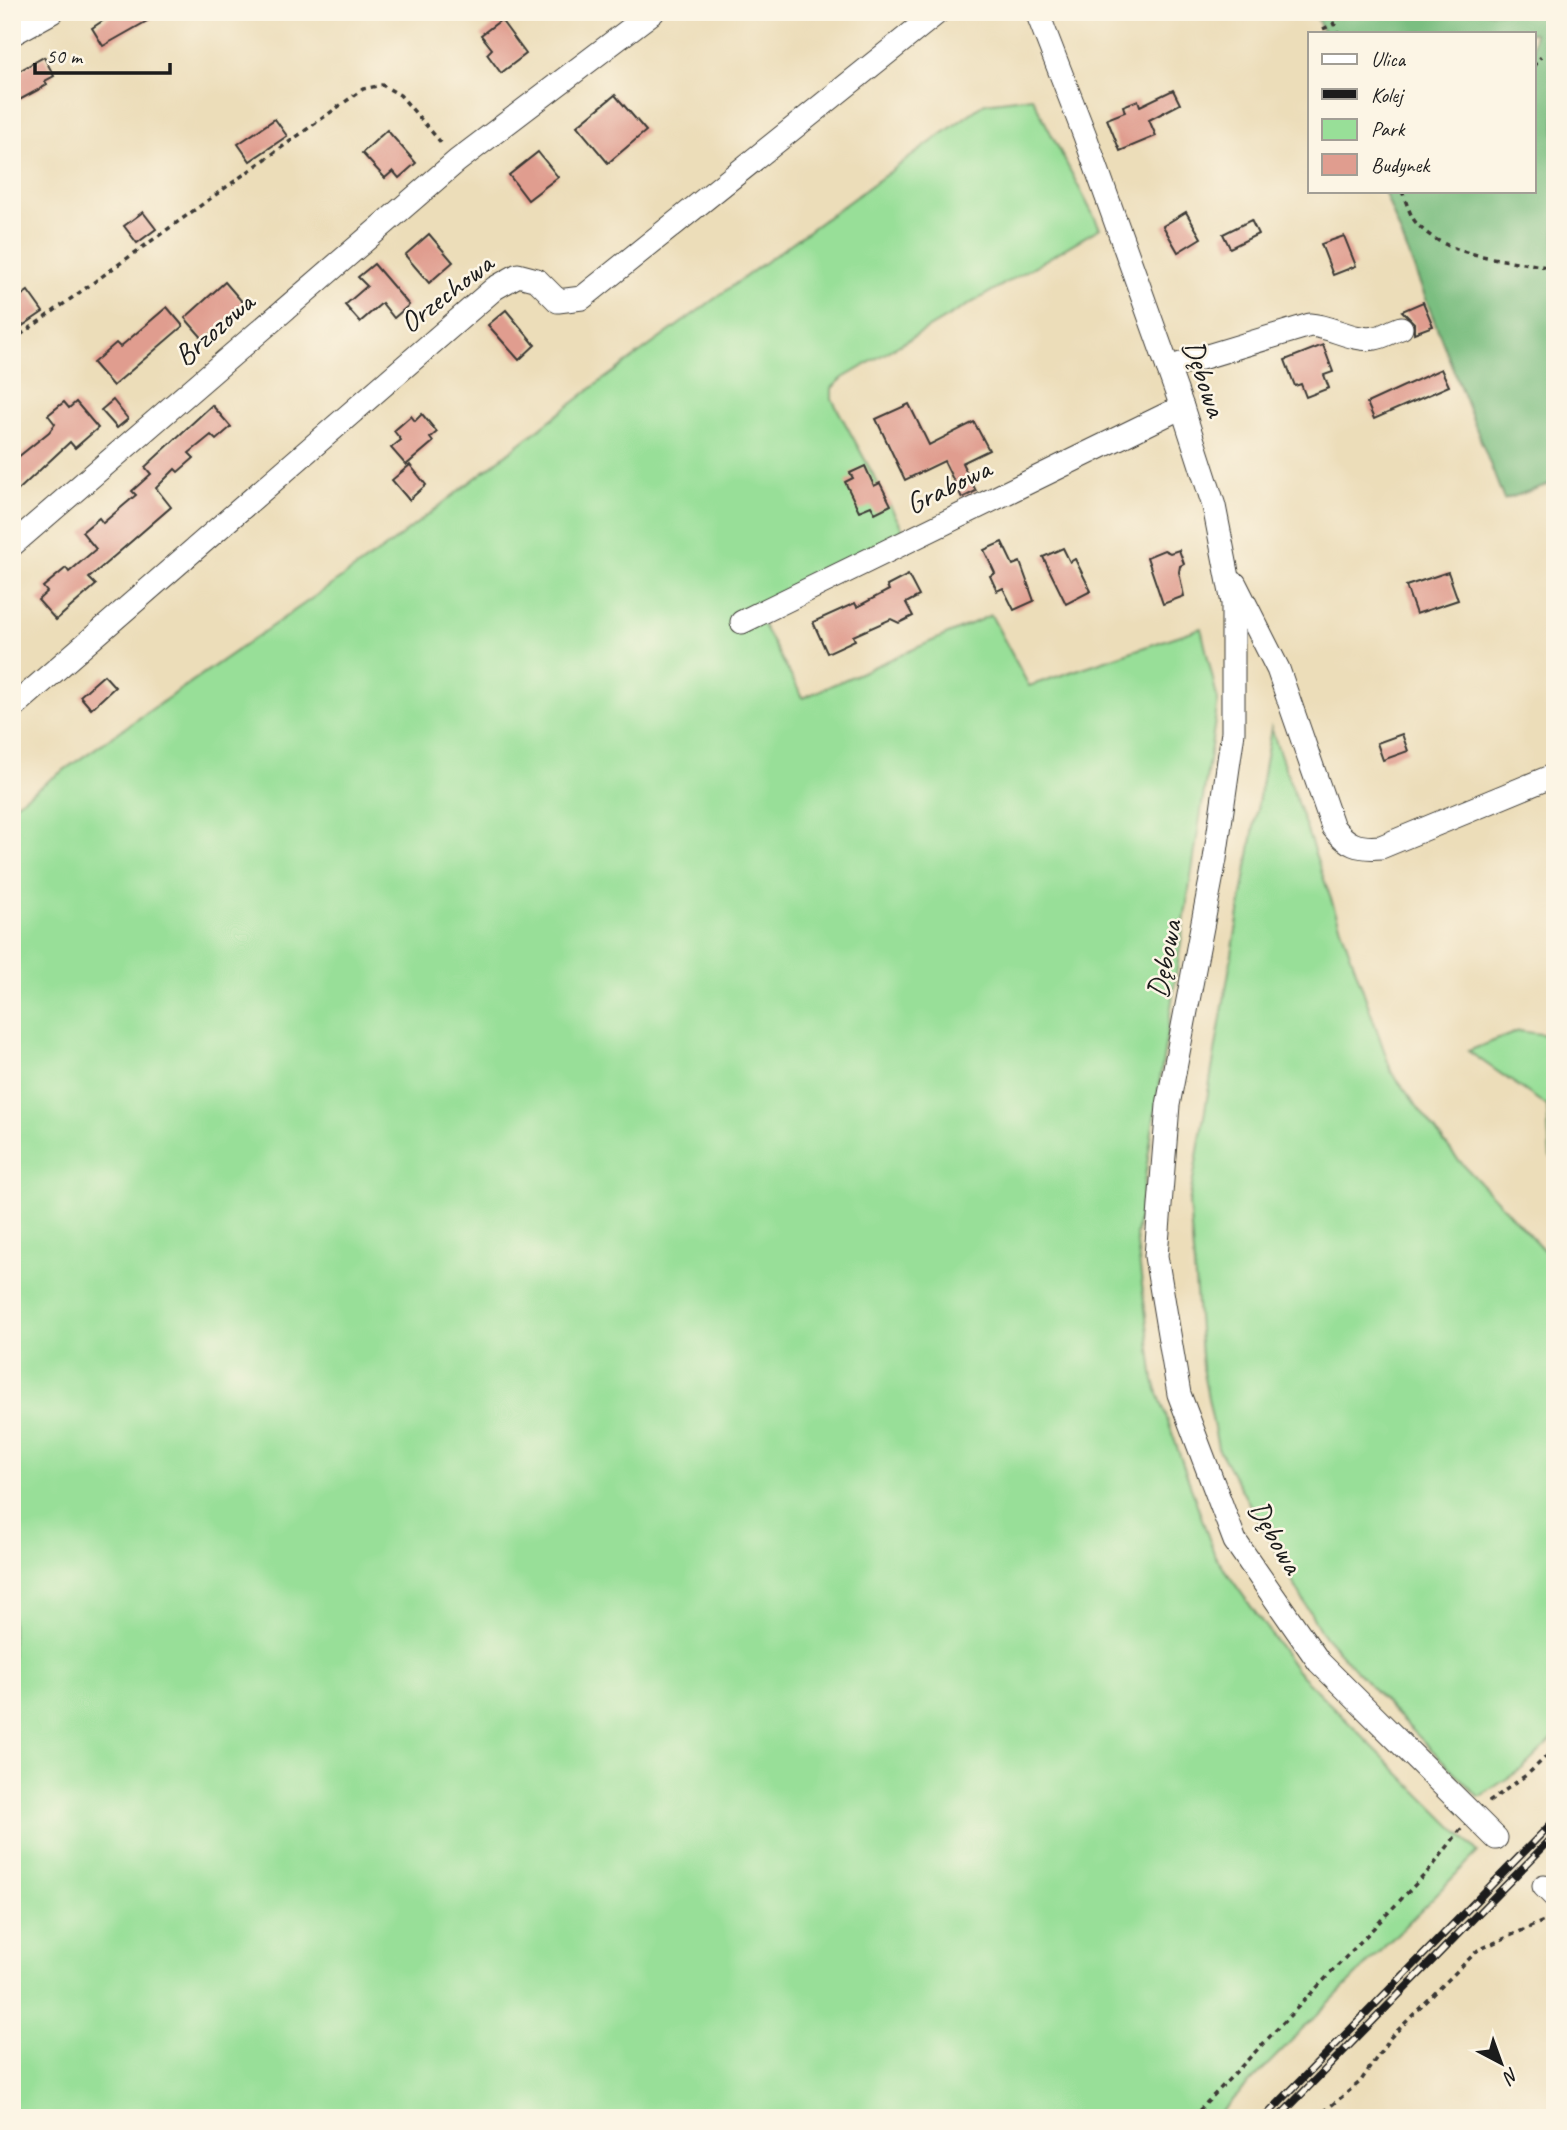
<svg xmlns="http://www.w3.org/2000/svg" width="1567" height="2130" font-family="Caveat,sans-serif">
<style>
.green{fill:#98df98;stroke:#5a7e5a;stroke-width:2}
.forest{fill:#7abe80;stroke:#4b6d4e;stroke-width:2}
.building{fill:#e09d8f}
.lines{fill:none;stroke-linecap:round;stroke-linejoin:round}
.minor-casing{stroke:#3b3934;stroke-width:25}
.path{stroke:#3b3934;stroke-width:3.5;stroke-dasharray:5 5;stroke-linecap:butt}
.minor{stroke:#fff;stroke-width:23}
.rail-casing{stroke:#1c1c1c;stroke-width:8}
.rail{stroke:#fcf5e5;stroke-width:5;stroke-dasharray:16;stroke-linecap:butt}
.labels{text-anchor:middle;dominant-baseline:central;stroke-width:5;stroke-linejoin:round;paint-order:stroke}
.street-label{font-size:30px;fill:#1c1c1c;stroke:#fcf5e5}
</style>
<rect width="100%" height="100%" fill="#fcf5e5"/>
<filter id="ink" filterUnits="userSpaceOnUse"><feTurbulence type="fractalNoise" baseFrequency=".0143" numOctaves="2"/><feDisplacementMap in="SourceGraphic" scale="14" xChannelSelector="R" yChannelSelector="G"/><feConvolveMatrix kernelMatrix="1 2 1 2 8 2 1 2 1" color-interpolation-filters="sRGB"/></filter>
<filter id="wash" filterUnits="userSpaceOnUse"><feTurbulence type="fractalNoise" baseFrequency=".00686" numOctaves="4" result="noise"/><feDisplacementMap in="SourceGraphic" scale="28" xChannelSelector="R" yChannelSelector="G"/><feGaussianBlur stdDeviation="1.57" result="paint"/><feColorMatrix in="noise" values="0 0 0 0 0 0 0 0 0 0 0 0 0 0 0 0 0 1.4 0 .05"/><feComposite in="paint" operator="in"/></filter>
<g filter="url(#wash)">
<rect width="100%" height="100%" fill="#ecddb9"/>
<g class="green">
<polygon points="1032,97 1100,228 843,378 832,388 832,399 907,537 753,607 803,698 991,615 1029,686 1201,628 1218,701 1136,1236 1154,1381 1215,1556 1297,1671 1478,1852 1215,2118 12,2118 12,806 389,545 597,384 985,103"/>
<polygon points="1271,728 1392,1073 1454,1155 1555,1262 1555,1737 1523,1768 1479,1797 1392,1710 1321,1632 1218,1448 1202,1368 1189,1203"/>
<polygon points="1519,1031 1555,1036 1555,1162 1550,1156 1547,1106 1468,1051"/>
</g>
<polygon class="forest" points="1315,12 1555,12 1555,482 1504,500 1384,191 1534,191 1534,33 1323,33"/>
<g id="blocks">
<g class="building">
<polygon points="116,12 163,12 103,46 92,28"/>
<polygon points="501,20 526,54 501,73 487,54 492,49 481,35"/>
<polygon points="44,57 54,76 45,81 47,85 12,104 12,75"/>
<polygon points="1173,90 1180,104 1149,120 1156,136 1120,151 1107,119 1125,112 1123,106 1138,100 1140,106"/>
<polygon points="615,95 646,131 608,163 577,126"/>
<polygon points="275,119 287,136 250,161 238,144"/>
<polygon points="387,130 416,163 399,178 393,171 385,178 362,153"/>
<polygon points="538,152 558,177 528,200 509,175"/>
<polygon points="143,212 156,229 137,243 124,226"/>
<polygon points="1186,212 1201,238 1178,252 1163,226"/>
<polygon points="1251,220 1258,234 1230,248 1223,234"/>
<polygon points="429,234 453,262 429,283 405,255"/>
<polygon points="1344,236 1356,266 1333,275 1321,244"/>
<polygon points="374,264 409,305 394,318 382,303 360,322 345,305 367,286 358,277"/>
<polygon points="225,282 244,304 204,340 185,318"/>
<polygon points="28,291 43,312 12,333 12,302"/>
<polygon points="1423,302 1433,326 1414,333 1414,323 1402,311"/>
<polygon points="167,307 183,326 113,386 93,363 116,343 120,347"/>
<polygon points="506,310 535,345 519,360 488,325"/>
<polygon points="1323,345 1333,372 1324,375 1329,388 1306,397 1301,384 1295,386 1285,360"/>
<polygon points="1441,369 1449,386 1374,419 1367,403"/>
<polygon points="113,400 128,419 117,428 101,410"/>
<polygon points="64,402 69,408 76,402 98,428 75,448 70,442 12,496 12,462 49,432 55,424 48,415"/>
<polygon points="909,404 929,445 974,422 989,450 962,463 976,491 962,498 944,461 905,480 876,419"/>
<polygon points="212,405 231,427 216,440 211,435 189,453 194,458 178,472 175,469 156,488 171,507 89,578 96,585 56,620 38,600 47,592 43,587 66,568 69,572 96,549 82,532 99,518 103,523 136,495 132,491 151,474 145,467"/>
<polygon points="422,414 437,432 430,438 433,442 406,465 391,448 401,440 394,431 411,416 415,421"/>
<polygon points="410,465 426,485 409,500 392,480"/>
<polygon points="865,466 874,486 880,483 891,505 875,513 871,506 859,511 845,482 853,478 850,473"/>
<polygon points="1002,542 1013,565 1020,562 1034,601 1014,610 1003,588 997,591 990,576 995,573 984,550"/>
<polygon points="1063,548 1070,562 1075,559 1091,591 1066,604 1043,557"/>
<polygon points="1164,550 1170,553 1179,550 1184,564 1180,566 1179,572 1184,596 1163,604 1147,557"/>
<polygon points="1448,572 1458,600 1416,614 1406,586"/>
<polygon points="908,575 919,596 906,603 913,616 899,623 891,619 853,636 855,640 827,653 813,622 855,603 857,607 889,590 887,586"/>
<polygon points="104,675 115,687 91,709 80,696"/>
<polygon points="1402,734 1408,751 1383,760 1377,743"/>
</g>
</g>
</g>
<g filter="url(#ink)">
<use href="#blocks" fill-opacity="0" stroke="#3b3934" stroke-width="2"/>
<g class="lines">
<g class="minor-casing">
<g id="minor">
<polyline points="1037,12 1085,136 1182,407 1214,506 1233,603 1233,732 1215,859 1168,1105 1156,1256 1179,1394 1235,1541 1319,1662 1496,1838"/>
<polyline points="12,34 52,12"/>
<path d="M1168,368L1310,325C1331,326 1354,342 1375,338C1383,337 1392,331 1401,328"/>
<polyline points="12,545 457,161 653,12"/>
<path d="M1235,584L1278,669L1333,827C1347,845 1358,849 1381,847L1555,775"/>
<polyline points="742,622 1182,407"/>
<polyline points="12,708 495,288 518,275 537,280 558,301 582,298 938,12"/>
<polyline points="1544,1886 1555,1897"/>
</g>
</g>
<g class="path">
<polyline points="1330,12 1338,33"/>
<polyline points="1323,29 1334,24"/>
<polyline points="1534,67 1541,57"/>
<path d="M1402,191C1406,201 1410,217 1418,225C1451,260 1510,258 1555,269"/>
<polyline points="12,341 363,89 382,85 400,95 444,146"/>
<polyline points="1489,1802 1529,1773 1555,1748"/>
<polyline points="1192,2118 1432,1867 1461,1829"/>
<polyline points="1316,2118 1360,2082 1390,2038 1478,1950 1553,1917"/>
</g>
<use href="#minor" class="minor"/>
<g class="rail-casing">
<g id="rail">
<polyline points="1264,2118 1555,1820"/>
<polyline points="1278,2118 1555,1835"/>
</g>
</g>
<use href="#rail" class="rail"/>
</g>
</g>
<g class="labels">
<g class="street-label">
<text transform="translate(446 293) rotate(-38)">Orzechowa</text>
<text transform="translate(214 329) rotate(-41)">Brzozowa</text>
<text transform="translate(1205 378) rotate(71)">Dębowa</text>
<text transform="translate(948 486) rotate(-26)">Grabowa</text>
<text transform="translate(1164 959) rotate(-79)">Dębowa</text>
<text transform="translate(1276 1537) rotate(60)">Dębowa</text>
</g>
</g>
<rect width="1567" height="2130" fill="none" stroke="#fcf5e5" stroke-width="42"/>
<rect x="1308" y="32" width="228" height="161" fill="#fcf5e5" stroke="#a29e95" stroke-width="2"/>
<rect x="1322" y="54" width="35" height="10" fill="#ffffff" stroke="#a29e95" stroke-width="2"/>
<text x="1371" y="66" font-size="21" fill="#1c1c1c">Ulica</text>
<rect x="1322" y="89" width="35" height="10" fill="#1c1c1c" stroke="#a29e95" stroke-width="2"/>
<text x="1371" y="102" font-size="21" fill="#1c1c1c">Kolej</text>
<rect x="1322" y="119" width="35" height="21" fill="#98df98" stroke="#a29e95" stroke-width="2"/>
<text x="1371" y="136" font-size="21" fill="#1c1c1c">Park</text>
<rect x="1322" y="154" width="35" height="21" fill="#e09d8f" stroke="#a29e95" stroke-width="2"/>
<text x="1371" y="172" font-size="21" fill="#1c1c1c">Budynek</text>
<g transform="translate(1501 2063) rotate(139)" stroke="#fcf5e5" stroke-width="5" paint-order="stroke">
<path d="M0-5L12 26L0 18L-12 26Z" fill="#1c1c1c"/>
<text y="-10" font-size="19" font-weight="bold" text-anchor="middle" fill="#1c1c1c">N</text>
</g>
<path d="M35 63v10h135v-10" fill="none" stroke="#1c1c1c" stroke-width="3.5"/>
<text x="46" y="63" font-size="21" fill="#1c1c1c" stroke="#fcf5e5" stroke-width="5" paint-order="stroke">50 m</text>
</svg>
